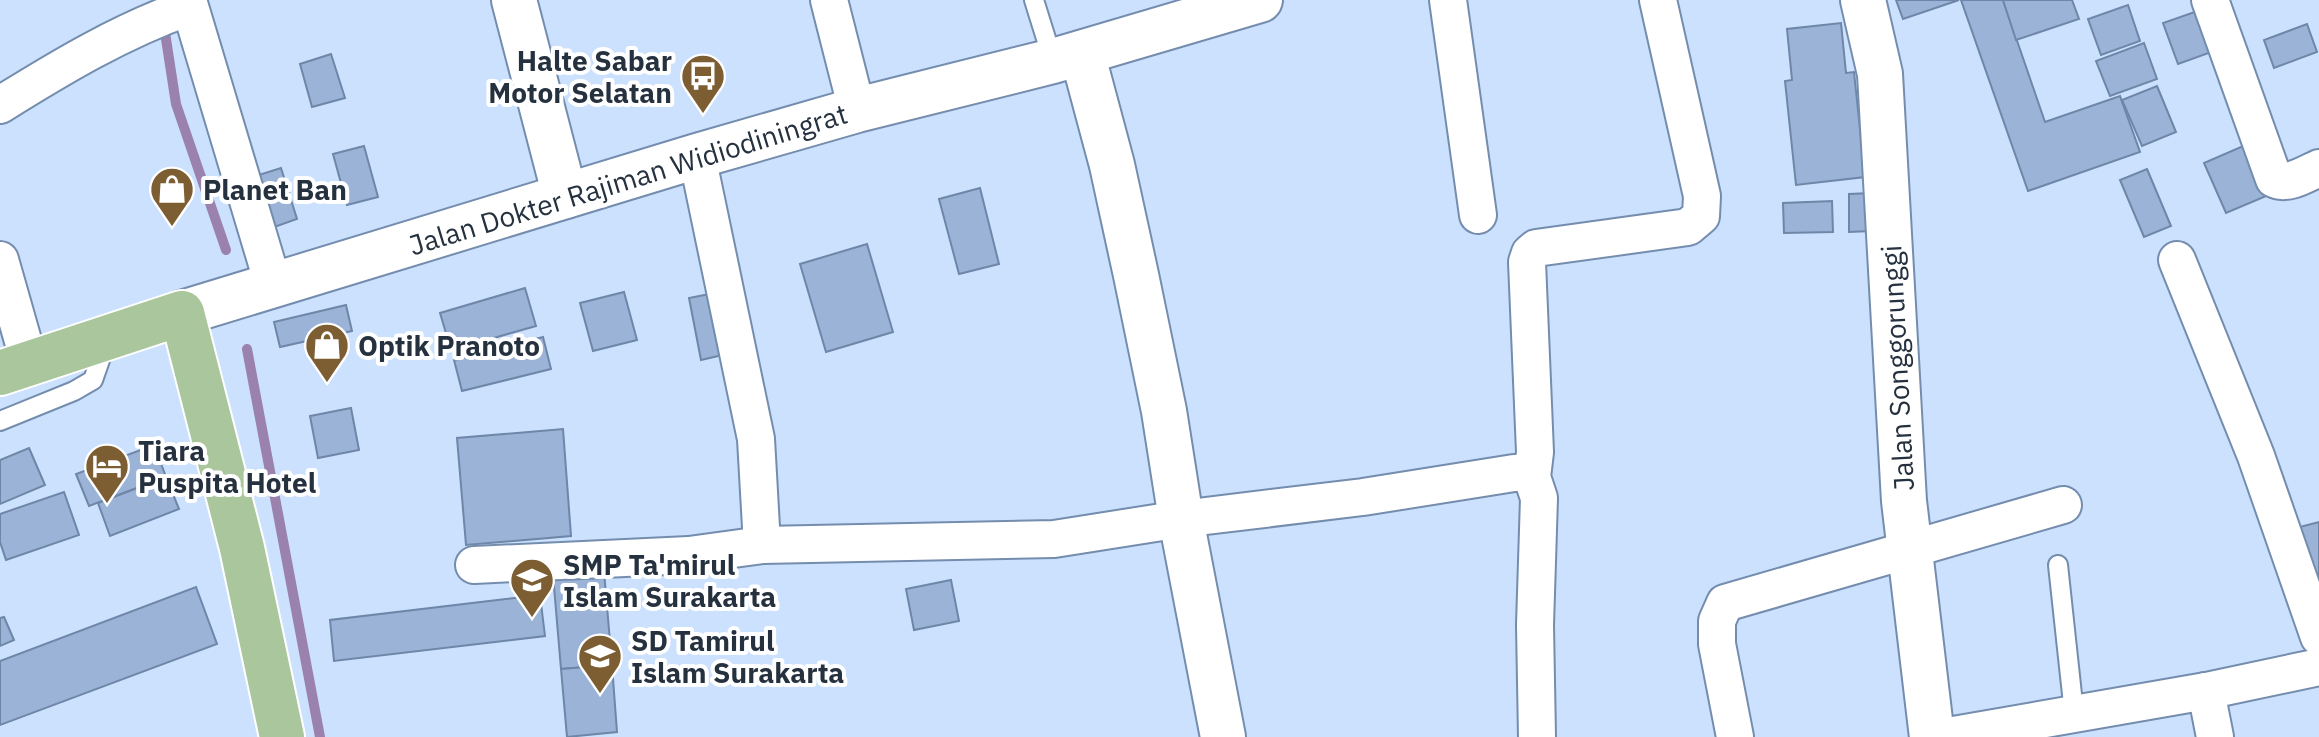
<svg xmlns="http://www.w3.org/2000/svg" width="2319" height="737" font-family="'IBM Plex Sans',sans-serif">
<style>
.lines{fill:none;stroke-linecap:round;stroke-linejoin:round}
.stream{stroke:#9a82ac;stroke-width:10}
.building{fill:#9ab3d6;stroke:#6e87a8;stroke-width:2}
.lane-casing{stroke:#748dae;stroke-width:22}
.street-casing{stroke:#748dae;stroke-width:40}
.secondary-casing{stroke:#748dae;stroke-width:48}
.primary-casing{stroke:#fff;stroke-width:48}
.lane{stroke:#fff;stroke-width:18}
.street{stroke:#fff;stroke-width:36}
.secondary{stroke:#fff;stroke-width:44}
.primary{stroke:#aac69d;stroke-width:44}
.labels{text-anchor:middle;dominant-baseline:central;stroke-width:8;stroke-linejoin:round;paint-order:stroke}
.poi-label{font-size:28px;font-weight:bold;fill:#26313f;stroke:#fff;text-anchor:start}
.street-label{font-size:28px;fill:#26313f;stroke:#fff}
</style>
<rect width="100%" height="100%" fill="#cbe1fe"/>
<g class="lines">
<g class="stream">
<polyline points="164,26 176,104 226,250"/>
<polyline points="247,349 320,737"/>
</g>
</g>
<g class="building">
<polygon points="1896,0 1959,0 1903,19"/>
<polygon points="1961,0 2003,0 2045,122 2120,96 2140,152 2028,191"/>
<polygon points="2003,0 2072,0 2079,19 2016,40"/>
<polygon points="2128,5 2140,41 2101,55 2088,19"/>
<polygon points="2206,8 2220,49 2178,64 2163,23"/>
<polygon points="1841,23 1846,73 1854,72 1865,177 1796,185 1785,81 1792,80 1787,29"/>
<polygon points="2307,24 2317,52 2274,68 2264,40"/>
<polygon points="2144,43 2157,79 2110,96 2096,61"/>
<polygon points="331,54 345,98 312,107 300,64"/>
<polygon points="2157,86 2176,132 2142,146 2122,100"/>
<polygon points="2250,143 2271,194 2226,213 2204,163"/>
<polygon points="364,146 378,197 347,205 333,154"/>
<polygon points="281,168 297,219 266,230 249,178"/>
<polygon points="2147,169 2171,226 2144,237 2120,180"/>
<polygon points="980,188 999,264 959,274 939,199"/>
<polygon points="1871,193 1872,231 1849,232 1849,194"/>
<polygon points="1832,201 1833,232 1784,233 1783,203"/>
<polygon points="867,244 893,332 826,352 800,264"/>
<polygon points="525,288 536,326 451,350 440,313"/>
<polygon points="624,292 637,340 593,351 580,303"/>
<polygon points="715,293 727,354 701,360 689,298"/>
<polygon points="346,305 352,331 280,347 274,322"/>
<polygon points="543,337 551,369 462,391 454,360"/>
<polygon points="351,408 359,450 318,458 310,416"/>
<polygon points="563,429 571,536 466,545 457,438"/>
<polygon points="154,445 166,477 89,506 76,474"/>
<polygon points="29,448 45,485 0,504 0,460"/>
<polygon points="166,477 179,509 110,536 98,503"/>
<polygon points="64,492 79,535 6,560 0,542 0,514"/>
<polygon points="2319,522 2319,609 2296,528"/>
<polygon points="604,571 612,665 561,669 553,575"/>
<polygon points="951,580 959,621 914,630 906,589"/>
<polygon points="196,587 217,644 0,725 0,661"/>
<polygon points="540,595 545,636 334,661 330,620"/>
<polygon points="4,617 14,640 0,646 0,618"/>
<polygon points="612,665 617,732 567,737 561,669"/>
</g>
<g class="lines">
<g class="lane-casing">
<g id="lane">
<polyline points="1034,0 1053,61"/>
<polyline points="0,421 74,391 93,380 107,340"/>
<polyline points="2058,565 2074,713"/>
</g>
</g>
<g class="street-casing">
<g id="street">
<polyline points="188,0 273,284"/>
<polyline points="829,0 857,110"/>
<polyline points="1448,0 1478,215"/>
<path d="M2210,0L2274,179C2287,186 2306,174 2319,168"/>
<path d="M0,105C61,67 121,31 189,7"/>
<polyline points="697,156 756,439 762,545"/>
<polyline points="0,260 29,362"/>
<polyline points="2177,260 2256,456 2319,637"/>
<polyline points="474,565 689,555 762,545 1054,539 1181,519 1363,497 1514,473 1524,473 1532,477"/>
<polyline points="2206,691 2215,737"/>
<polyline points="1537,737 1535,625 1539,498 1532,477 1535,452 1527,262 1530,253 1536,248 1688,227 1701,216 1702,196 1658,0"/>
<polyline points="1735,737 1717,644 1717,621 1725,603 2063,505"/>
<polyline points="1942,737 2206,691 2319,667"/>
</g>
</g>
<g class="secondary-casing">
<g id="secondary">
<polyline points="514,0 565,196"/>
<polyline points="1863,0 1880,74 1904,501 1932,737"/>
<polyline points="1082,53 1112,165 1136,275 1164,411 1181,519 1223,737"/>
<polyline points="182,313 697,156 857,110 1053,61 1260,0"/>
</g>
</g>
<g class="primary-casing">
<polyline id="primary" points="0,373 182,313 242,548 282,737"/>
</g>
<use href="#lane" class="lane"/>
<use href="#street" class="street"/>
<use href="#secondary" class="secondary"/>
<use href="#primary" class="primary"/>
</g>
<defs>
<g id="bus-pin" transform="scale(2.3)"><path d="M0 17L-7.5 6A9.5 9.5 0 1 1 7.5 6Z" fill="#7c5e32" stroke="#fff"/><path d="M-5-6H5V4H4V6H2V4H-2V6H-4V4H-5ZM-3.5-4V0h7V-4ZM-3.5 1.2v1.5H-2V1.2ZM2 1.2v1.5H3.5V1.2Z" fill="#fff"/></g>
<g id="shop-pin" transform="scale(2.3)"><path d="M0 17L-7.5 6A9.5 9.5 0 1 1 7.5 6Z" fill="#7c5e32" stroke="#fff"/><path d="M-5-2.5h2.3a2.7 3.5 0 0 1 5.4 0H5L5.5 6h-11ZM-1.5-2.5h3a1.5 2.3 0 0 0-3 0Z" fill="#fff"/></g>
<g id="hotel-pin" transform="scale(2.3)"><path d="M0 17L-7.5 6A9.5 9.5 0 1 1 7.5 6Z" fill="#7c5e32" stroke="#fff"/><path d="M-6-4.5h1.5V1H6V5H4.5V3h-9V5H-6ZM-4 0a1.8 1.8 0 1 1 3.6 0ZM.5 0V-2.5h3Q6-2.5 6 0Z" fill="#fff"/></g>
<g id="school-pin" transform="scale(2.3)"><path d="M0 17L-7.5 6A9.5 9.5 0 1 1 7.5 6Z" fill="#7c5e32" stroke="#fff"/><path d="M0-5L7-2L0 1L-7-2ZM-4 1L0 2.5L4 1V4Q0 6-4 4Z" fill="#fff"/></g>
</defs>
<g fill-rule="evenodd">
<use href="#bus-pin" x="703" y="76"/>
<use href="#shop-pin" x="172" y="189"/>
<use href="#shop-pin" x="327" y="345"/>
<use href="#hotel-pin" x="107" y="466"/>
<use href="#school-pin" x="532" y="580"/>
<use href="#school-pin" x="600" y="656"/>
</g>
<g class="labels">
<g class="poi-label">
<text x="672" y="60" text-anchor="end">Halte Sabar<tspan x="672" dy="32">Motor Selatan</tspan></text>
<text x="203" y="189">Planet Ban</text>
<text x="358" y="345">Optik Pranoto</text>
<text x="138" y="450">Tiara<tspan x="138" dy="32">Puspita Hotel</tspan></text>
<text x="563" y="564">SMP Ta'mirul<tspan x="563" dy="32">Islam Surakarta</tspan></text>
<text x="631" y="640">SD Tamirul<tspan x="631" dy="32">Islam Surakarta</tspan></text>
</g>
<g class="street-label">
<text transform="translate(628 179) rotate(-17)">Jalan Dokter Rajiman Widiodiningrat</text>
<text transform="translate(1897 368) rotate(-93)">Jalan Songgorunggi</text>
</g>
</g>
</svg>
